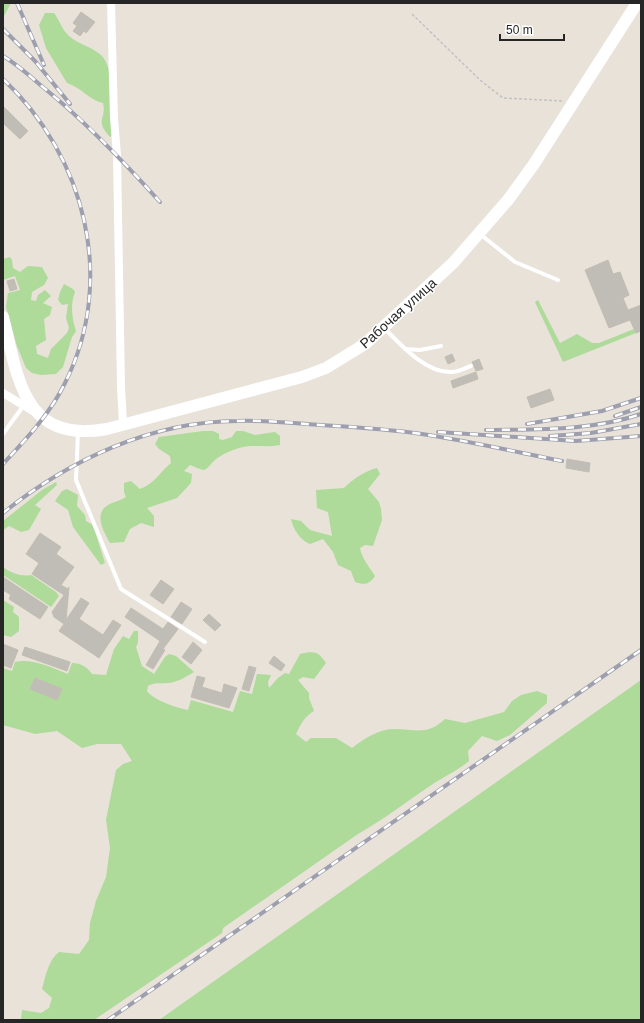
<svg xmlns="http://www.w3.org/2000/svg" width="644" height="1023" font-family="Helvetica,sans-serif">
<style>
.green{fill:#aeda9a}
.building{fill:#c0bcb6;stroke:#c3beb3}
.lines{fill:none;stroke-linecap:round;stroke-linejoin:round}
.path{stroke:#c2c2c2;stroke-width:1.5;stroke-dasharray:3 2;stroke-linecap:butt}
.lane{stroke:#fff;stroke-width:4}
.street{stroke:#fff;stroke-width:8}
.secondary{stroke:#fff;stroke-width:12}
.rail-casing{stroke:#9d9faf;stroke-width:4}
.rail{stroke:#fff;stroke-width:2.5;stroke-dasharray:8;stroke-linecap:butt}
.labels{text-anchor:middle;dominant-baseline:central;stroke-width:3;stroke-linejoin:round;paint-order:stroke}
.street-label{font-size:14px;fill:#262626;stroke:#fff}
</style>
<rect width="100%" height="100%" fill="#e8e2d9"/>
<g class="green">
<polygon points="3,3 11,3 4,16 3,16"/>
<path d="M45,13H54C60,21 62,30 69,36C78,44 92,47 101,55C115,68 114,115 115,134L110,137C94,119 107,120 103,103C89,100 81,87 67,83L46,48L39,25Z"/>
<path d="M10,257L12,260L13,268L20,272L28,266L42,267L48,278L44,285L32,292L31,300L36,301L38,295L45,290L51,296L43,303L52,307L50,315L44,319L46,340L36,346L37,354L48,358L51,349L67,333L69,328L66,318L68,304L62,305L58,300L60,292L64,284L73,289L75,292C70,304 72,319 76,331L72,337L63,367L56,374L41,375L32,373L26,368L17,346L6,307L8,293L20,290L15,276L3,280V259Z"/>
<polygon points="538,300 560,343 577,334 592,343 599,343 634,329 636,333 563,362 535,302"/>
<path d="M203,431H213L219,434V439L223,440L232,437L236,431H243L255,435L275,432L280,436V445C266,448 253,444 239,448C232,450 221,455 216,459C203,471 209,473 190,465L184,471L192,474L191,483L177,498L147,508L154,516V527L141,523L130,529L124,542L110,543C104,532 93,514 108,505C113,502 120,501 126,497L124,492V483L131,481L140,489C153,485 160,472 171,463L170,456L159,449L155,444L159,437Z"/>
<path d="M377,468L380,474L368,489L379,502L381,509L382,520L373,546L365,545L360,548C361,557 370,568 375,576C369,585 364,585 355,582L351,571L338,565L333,552L323,539L310,544C300,540 293,529 291,519L301,521L310,530L332,536L328,512L317,508L316,490L344,488C353,479 365,471 377,468Z"/>
<polygon points="56,482 57,485 35,505 41,509 29,530 21,532 9,526 3,530 3,521 42,490"/>
<polygon points="67,489 78,495 77,506 85,515 86,521 93,525 105,563 101,565 73,527 68,510 55,501 62,491"/>
<path d="M3,567C11,573 21,577 31,575L56,592L59,596L51,607L3,575Z"/>
<polygon points="3,600 14,607 13,612 19,617 19,631 11,637 3,635"/>
<path d="M134,631H138V643L136,647L142,666L154,674L165,657L169,654L176,656L194,672C186,677 176,683 167,683C159,684 155,682 148,686L147,691C153,700 177,708 188,710L191,700L233,712L240,691L252,694L257,674L271,675L268,682L269,688L278,678L285,673L289,674L300,654C314,651 318,651 326,663L314,679L303,677L298,680L309,693V698L314,711C305,716 300,725 296,734L306,742L311,738H336L352,748C364,739 378,729 394,729C416,729 427,736 445,719L465,723L504,712L512,701L521,695L537,691L547,695V703L510,735L497,741L482,736L468,751L469,761C457,771 443,777 430,786C406,802 383,820 358,834L223,928L222,933L94,1020H21L22,1010L41,1013L49,1008L52,998L42,989C46,975 48,961 59,952L79,954L89,940L90,923L96,901L106,877L110,848L106,820L116,770L123,764L132,761L121,744H97L82,748L57,731L35,734L3,725V668L12,671L15,662C32,658 52,668 68,674L72,663C81,663 87,667 92,674L106,675L114,649L123,636L129,639Z"/>
<polygon points="641,680 641,1020 159,1020"/>
</g>
<g class="building">
<polygon points="81,12 95,22 86,33 84,31 80,36 73,31 77,26 73,23"/>
<polygon points="3,106 28,131 20,139 3,123"/>
<polygon points="608,260 613,274 620,272 629,295 623,298 628,310 641,305 641,331 636,333 630,320 609,328 585,270"/>
<polygon points="14,279 17,289 10,291 7,281"/>
<polygon points="452,354 455,361 448,364 445,357"/>
<polygon points="479,359 483,369 476,371 472,362"/>
<polygon points="476,372 478,379 453,388 451,381"/>
<polygon points="550,389 554,400 531,408 527,397"/>
<polygon points="567,459 590,463 589,472 566,468"/>
<polygon points="40,533 61,547 56,554 74,567 61,585 68,589 69,587 66,620 81,598 89,603 79,619 103,635 113,620 121,625 99,658 59,631 64,624 54,617 52,612 64,595 32,574 39,563 26,554"/>
<polygon points="3,577 48,607 40,619 9,599 11,595 3,590"/>
<polygon points="161,580 174,589 163,604 150,595"/>
<polygon points="181,602 192,609 182,624 171,617"/>
<polygon points="131,608 163,629 168,622 178,629 163,649 165,650 153,669 146,665 160,641 125,617"/>
<polygon points="209,614 221,625 215,631 203,620"/>
<polygon points="193,642 202,650 191,664 182,657"/>
<polygon points="3,644 18,650 11,668 3,665"/>
<polygon points="25,647 70,662 67,671 22,655"/>
<polygon points="274,656 285,665 281,671 269,663"/>
<polygon points="249,666 256,668 249,691 242,689"/>
<polygon points="197,676 205,678 202,687 222,693 224,684 237,688 229,708 191,697"/>
<polygon points="35,678 62,689 57,700 30,689"/>
</g>
<g class="lines">
<polyline class="path" points="412,14 480,80 503,98 562,101"/>
<g class="lane">
<polyline points="480,234 515,262 558,280"/>
<path d="M384,328C401,345 425,372 450,372C457,373 465,368 471,366"/>
<polyline points="405,349 420,350 441,346"/>
<polyline points="78,432 76,480 121,589 205,642"/>
<polyline points="3,434 24,405"/>
</g>
<g class="street">
<polyline points="111,3 114,118 117,155 121,387 123,424"/>
<polyline points="3,393 33,411"/>
</g>
<path class="secondary" d="M3,317C18,378 23,444 107,429L302,377L326,368L365,344L453,263L508,200L534,164L637,3"/>
<g class="rail-casing">
<g id="rail">
<polyline points="17,3 44,65"/>
<polyline points="3,29 35,61 70,104"/>
<path d="M3,56C18,65 31,77 44,88C86,122 124,162 160,202"/>
<path d="M3,79C85,156 117,280 65,383C50,414 26,439 3,464"/>
<polyline points="615,416 641,407"/>
<polyline points="527,424 602,411 641,398"/>
<path d="M486,430C537,429 592,431 641,414"/>
<polyline points="438,432 576,441 641,436"/>
<polyline points="550,436 591,433 641,424"/>
<path d="M3,513C69,460 152,421 238,421C265,420 293,423 320,425C354,427 388,429 422,434C469,441 516,452 562,461"/>
<polyline points="108,1020 641,650"/>
</g>
</g>
<use href="#rail" class="rail"/>
</g>
<g class="labels">
<g class="street-label">
<text transform="translate(398 313) rotate(-42)">Рабочая улица</text>
</g>
</g>
<rect width="644" height="1023" fill="none" stroke="#262626" stroke-width="8"/>
<path d="M500 34v6h64v-6" fill="none" stroke="#262626" stroke-width="2"/>
<text x="506" y="34" font-size="12" fill="#262626" stroke="#ffffff" stroke-width="3" paint-order="stroke">50 m</text>
</svg>
